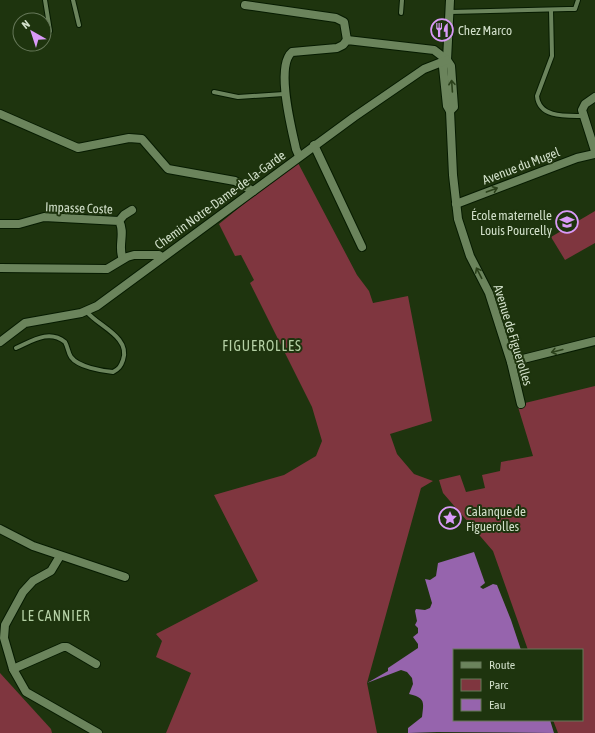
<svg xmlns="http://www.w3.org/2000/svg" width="595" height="733" font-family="'Asap Condensed',sans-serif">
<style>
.green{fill:#7f363f}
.water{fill:#9664ad}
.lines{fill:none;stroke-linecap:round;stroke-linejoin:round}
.service-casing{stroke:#061b00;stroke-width:6}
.minor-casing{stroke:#061b00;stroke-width:10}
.service{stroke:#6b845c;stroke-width:4}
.minor{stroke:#6b845c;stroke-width:8}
.oneway{stroke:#2a401a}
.labels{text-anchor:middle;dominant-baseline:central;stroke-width:4;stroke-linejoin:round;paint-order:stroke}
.poi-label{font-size:13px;fill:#d1dfc9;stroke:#1e340e;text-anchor:start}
.street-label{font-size:13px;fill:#d1dfc9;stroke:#1e340e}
.neighbourhood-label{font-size:14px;letter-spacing:1px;fill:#b5d1a5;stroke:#1e340e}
</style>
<rect width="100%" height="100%" fill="#1e340e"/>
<g class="green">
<polygon points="297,161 357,275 369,291 373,303 408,296 432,421 390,434 397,454 414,474 433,481 421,488 367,683 377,733 166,733 191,673 156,657 162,641 156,634 258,581 214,495 284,475 316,456 322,441 312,407 250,283 254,280 241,255 235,256 219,224"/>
<polygon points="595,211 595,243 565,260 551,237"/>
<polygon points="595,386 595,733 558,733 553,720 582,720 582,650 528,650 493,551 443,493 439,480 460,475 466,492 485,488 482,475 500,471 501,462 533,456 518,407 525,405 525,403"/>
<polygon points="0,673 51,729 52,733 0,733"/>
</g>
<path class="water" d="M474,552L485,583L480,587L483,589L493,584L497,585L511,620L521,650H454V720H550L554,733L437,732L408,733V728L422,717C424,701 425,698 409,694L413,684L412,678L407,672L401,670L367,683L388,671V668L418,648V644L413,637L418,633V628L415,625L417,621L415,611L416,609L425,610L430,608L432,603L425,579L430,580L436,576L438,563Z"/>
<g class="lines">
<g class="service-casing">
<g id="service">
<polyline points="45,0 50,31"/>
<polyline points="73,0 79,25"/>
<path d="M551,10L552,56L537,96C539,118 566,116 583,116"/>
<polyline points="450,12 568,9 575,9 578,0"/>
<polyline points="401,13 402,0"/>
<polyline points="214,92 238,97 284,94"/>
<path d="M16,348C32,341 49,329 65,342C68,347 68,353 71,357C78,367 102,371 113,372C119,369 121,366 123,360C131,337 98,326 87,312"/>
</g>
</g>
<g class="minor-casing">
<g id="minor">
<polyline points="450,0 447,60 443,67 447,106 450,111 453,175 458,219 470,256 489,293 511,362 521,404"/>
<polyline points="245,5 336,18 344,22 347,40"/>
<polyline points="595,97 585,104 582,110 595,151"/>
<polyline points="0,114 78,148 129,138 142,139 168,169 235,181 253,191"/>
<polyline points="314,145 362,247"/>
<path d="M299,156L296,149C292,130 275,66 292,52L337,48L343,45L347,40L434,50L447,60L451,66L454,107L450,111"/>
<polyline points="456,204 577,158 595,154"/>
<polyline points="119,221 124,215 132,210"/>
<path d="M0,224H19L44,217L119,221C126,233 117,247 123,259"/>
<polyline points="0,268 107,269 127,257 134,255 159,255 162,257"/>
<polyline points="0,342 25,323 81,313 97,306 354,117 424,69 447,60"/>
<polyline points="511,362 595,341"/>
<polyline points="0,529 33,546 125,577"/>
<polyline points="60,556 51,571 33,581 23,592 5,625 4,638 13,669 26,692 98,733"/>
<polyline points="13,669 63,647 67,647 96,664"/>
</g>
</g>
<use href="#service" class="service"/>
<use href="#minor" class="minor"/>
</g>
<defs><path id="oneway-shaft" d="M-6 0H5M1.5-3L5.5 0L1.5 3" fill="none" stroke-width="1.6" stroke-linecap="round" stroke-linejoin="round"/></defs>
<g class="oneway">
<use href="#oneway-shaft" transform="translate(452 86) rotate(-94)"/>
<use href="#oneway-shaft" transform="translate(492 190) rotate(-20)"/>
<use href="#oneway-shaft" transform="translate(479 273) rotate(-117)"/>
<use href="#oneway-shaft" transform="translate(557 351) rotate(166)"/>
</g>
<defs>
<g id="restaurant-ring" transform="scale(1.15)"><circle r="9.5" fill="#1e340e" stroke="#d99af7" stroke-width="1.5"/><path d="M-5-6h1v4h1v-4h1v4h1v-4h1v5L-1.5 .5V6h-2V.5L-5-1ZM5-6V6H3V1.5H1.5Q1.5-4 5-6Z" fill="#d99af7"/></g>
<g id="school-ring" transform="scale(1.15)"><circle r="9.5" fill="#1e340e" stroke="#d99af7" stroke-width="1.5"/><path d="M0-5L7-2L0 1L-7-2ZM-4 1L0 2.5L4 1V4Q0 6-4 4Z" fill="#d99af7"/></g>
<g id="sight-ring" transform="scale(1.15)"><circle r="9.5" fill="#1e340e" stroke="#d99af7" stroke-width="1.5"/><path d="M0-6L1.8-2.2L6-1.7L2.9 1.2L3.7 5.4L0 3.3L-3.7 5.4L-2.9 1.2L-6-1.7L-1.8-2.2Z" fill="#d99af7"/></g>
</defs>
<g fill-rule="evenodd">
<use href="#restaurant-ring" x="442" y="30"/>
<use href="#school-ring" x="567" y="222"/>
<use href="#sight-ring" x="450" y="518"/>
</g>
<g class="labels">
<g class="poi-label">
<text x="458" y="30">Chez Marco</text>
<text x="552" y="215" text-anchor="end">École maternelle<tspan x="552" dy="15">Louis Pourcelly</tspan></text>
<text x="466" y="511">Calanque de<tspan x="466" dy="15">Figuerolles</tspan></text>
</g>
<g class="street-label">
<text transform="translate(521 166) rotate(-21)">Avenue du Mugel</text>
<text transform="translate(220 200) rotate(-36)">Chemin Notre-Dame-de-la-Garde</text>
<text transform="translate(79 208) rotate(2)">Impasse Coste</text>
<text transform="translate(513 335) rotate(73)">Avenue de Figuerolles</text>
</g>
<g class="neighbourhood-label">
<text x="262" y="346">FIGUEROLLES</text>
<text x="56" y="616">LE CANNIER</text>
</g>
</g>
<rect x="453" y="649" width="130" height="72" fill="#1e340e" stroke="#667859"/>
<rect x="461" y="662" width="20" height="6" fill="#6b845c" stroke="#667859"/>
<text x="489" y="669" font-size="12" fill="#d1dfc9">Route</text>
<rect x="461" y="679" width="20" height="12" fill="#7f363f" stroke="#667859"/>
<text x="489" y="689" font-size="12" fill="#d1dfc9">Parc</text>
<rect x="461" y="699" width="20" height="12" fill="#9664ad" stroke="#667859"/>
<text x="489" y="709" font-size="12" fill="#d1dfc9">Eau</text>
<g transform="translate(32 32) rotate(321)"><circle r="19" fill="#1e340e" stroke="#667859"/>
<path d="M0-3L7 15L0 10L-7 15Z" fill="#d99af7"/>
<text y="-6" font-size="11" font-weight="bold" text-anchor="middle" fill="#d1dfc9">N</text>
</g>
</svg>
